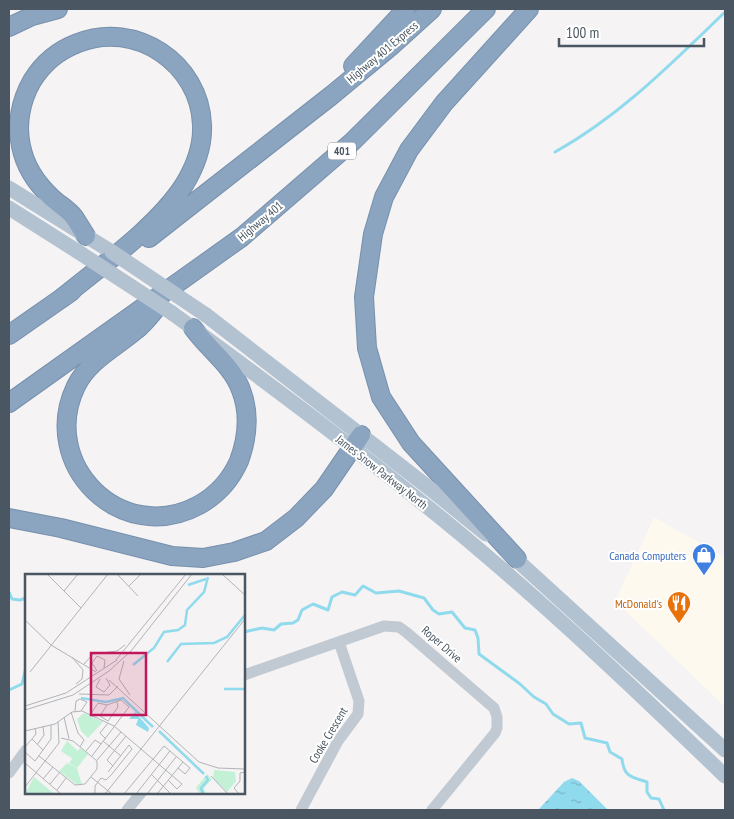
<svg xmlns="http://www.w3.org/2000/svg" width="734" height="819" font-family="'PT Sans Narrow',sans-serif">
<style>
.commercial{fill:#fdf9ef}
.water{fill:url(#water-ripples)}
.lines{fill:none;stroke-linecap:round;stroke-linejoin:round}
.stream{stroke:#90daee;stroke-width:3}
.highway-casing{stroke:#7690ad;stroke-width:20}
.minor{stroke:#c1cad2;stroke-width:11}
.major{stroke:#b3c2d1;stroke-width:15}
.highway{stroke:#8ba5c1;stroke-width:18}
.major-bridge{stroke:#b3c2d1;stroke-width:15}
.labels{text-anchor:middle;dominant-baseline:central;stroke-width:4;stroke-linejoin:round;paint-order:stroke}
.shield{fill:#fff;stroke:#808990;stroke-width:1}
.shield-label{font-size:11px;font-weight:bold;fill:#4a5661}
.street-label{font-size:12px;fill:#4a5661;stroke:#fff}
.shop-label{font-size:12px;fill:#366cbe;stroke:#fff;text-anchor:end}
.food-label{font-size:12px;fill:#c56008;stroke:#fff;text-anchor:end}
.inset-river{fill:none;stroke:#90daee;stroke-width:2.5}
.inset-road{fill:none;stroke:#b1b4b9;stroke-width:1}
.view{fill:#c2185b;fill-opacity:0.15;stroke:#c2185b;stroke-width:2.5}
.inset-edge{fill:none;stroke:#4a5661;stroke-width:2.5}
</style>
<defs>
<pattern id="water-ripples" width="26" height="14" patternUnits="userSpaceOnUse" patternTransform="scale(1.25)"><rect width="26" height="14" fill="#90daee"/><path d="M2 4q2-2 4 0t4 0M15 11q2-2 4 0t4 0" fill="none" stroke="#78b4c4"/></pattern>
</defs>
<rect width="100%" height="100%" fill="#f5f3f3"/>
<polygon class="commercial" points="654,517 725,557 725,707 615,601"/>
<polygon class="water" points="572,778 579,781 608,810 538,810 564,782"/>
<g class="lines">
<g class="stream">
<path d="M555,152C620,116 672,63 725,12"/>
<polyline points="9,592 12,599 20,600 26,598"/>
<path d="M244,632L262,628L274,630L281,624L293,623L298,620L302,610L313,604L328,610L332,597L342,592L355,595L363,586L376,593L399,591L424,598L433,610L439,614L452,612L465,628L475,630L478,638L479,654L520,684L534,697L546,704L553,714L569,724L581,723L585,738L607,743L610,752L622,759C624,777 631,777 647,782V792L651,798L659,799L664,810"/>
<polyline points="9,690 22,684 26,667"/>
</g>
<g class="highway-casing">
<g id="highway">
<polyline points="9,27 32,16 58,9"/>
<polyline points="353,66 406,9"/>
<polyline points="149,238 332,95 390,47 432,9"/>
<path d="M62,298C101,266 157,227 184,185C195,167 203,146 202,125C200,63 135,20 78,43C59,50 43,63 32,81C21,100 16,124 21,146C25,166 36,183 51,197C58,204 68,209 74,217C78,223 82,230 86,236"/>
<path d="M159,305C152,313 145,323 136,330C115,348 89,360 76,386C38,465 122,547 199,505C217,495 231,479 239,461C247,439 250,413 241,390C232,365 208,349 193,328"/>
<polyline points="9,335 72,291"/>
<polyline points="9,403 242,237 352,142 486,9"/>
<polyline points="9,518 61,528 172,556 203,558 234,552 266,541 296,518 324,489 361,435"/>
<polyline points="517,559 411,443 381,397 367,348 364,297 373,234 384,197 409,150 444,103 529,9"/>
</g>
</g>
<g class="minor">
<polyline points="244,675 384,626 399,627 406,632 494,708 497,717 497,728 495,733 432,810"/>
<polyline points="9,773 26,750"/>
<polyline points="127,810 141,793"/>
<polyline points="301,810 338,741 358,714 359,701 339,642"/>
</g>
<g class="major">
<polyline points="9,188 112,252"/>
<polyline points="9,208 77,251"/>
<path d="M172,313C271,385 369,458 463,536C554,612 640,694 725,776"/>
<polyline points="206,315 433,491 486,534"/>
<polyline points="508,552 725,750"/>
</g>
<use href="#highway" class="highway"/>
<g class="major-bridge">
<polyline points="77,251 172,313"/>
<polyline points="112,252 206,315"/>
</g>
</g>
<defs>
<g id="shop-pin" transform="scale(1.25)"><path d="M0 17L-7.5 6A9.5 9.5 0 1 1 7.5 6Z" fill="#3f7fe0" stroke="#fff"/><path d="M-5-2.5h2.3a2.7 3.5 0 0 1 5.4 0H5L5.5 6h-11ZM-1.5-2.5h3a1.5 2.3 0 0 0-3 0Z" fill="#fff"/></g>
<g id="restaurant-pin" transform="scale(1.25)"><path d="M0 17L-7.5 6A9.5 9.5 0 1 1 7.5 6Z" fill="#e8710a" stroke="#fff"/><path d="M-5-6h1v4h1v-4h1v4h1v-4h1v5L-1.5 .5V6h-2V.5L-5-1ZM5-6V6H3V1.5H1.5Q1.5-4 5-6Z" fill="#fff"/></g>
</defs>
<g fill-rule="evenodd">
<use href="#shop-pin" x="704" y="555"/>
<use href="#restaurant-pin" x="679" y="603"/>
</g>
<g class="labels">
<rect class="shield" x="328" y="142.5" width="28" height="17" rx="4"/>
<g class="shield-label">
<text x="342" y="151">401</text>
</g>
<g class="street-label">
<text transform="translate(382 52) rotate(-40)">Highway 401 Express</text>
<text transform="translate(260 221) rotate(-40)">Highway 401</text>
<text transform="translate(382 472) rotate(38)">James Snow Parkway North</text>
<text transform="translate(442 644) rotate(41)">Roper Drive</text>
<text transform="translate(328 735) rotate(-59)">Cooke Crescent</text>
</g>
<g class="shop-label">
<text x="686" y="555">Canada Computers</text>
</g>
<g class="food-label">
<text x="662" y="603">McDonald's</text>
</g>
</g>
<g transform="translate(25 574)">
<rect width="220" height="220" fill="#f5f3f3"/>
<path d="M182,200L187,205L179,214L181,220H175L171,214Z" fill="#c3f1d5"/>
<path d="M59,139L78,148L63,164L56,157L52,145ZM42,167L53,177L48,185L36,177ZM42,189L52,194L57,211L51,210L34,197Z" fill="#c3f1d5"/>
<path d="M55,174L63,180L52,194L44,189ZM189,196L210,198L211,207L202,218L188,204ZM9,203L28,219L0,220Z" fill="#c3f1d5"/>
<path d="M110,138L124,154L123,158L111,151L113,145H104Z" fill="#90daee"/>
<path class="inset-river" d="M163,11L181,5M142,88L156,70L189,69L202,63L220,41M108,91L129,74L139,58L153,56L160,51L162,36L179,18L183,3M199,115H220M56,124L81,128L98,124L128,153M134,157L179,200M178,220L176,214L183,206L181,202"/>
<path class="inset-road" d="M22,0L56,34M92,0L113,22M197,0L220,21M104,12L115,1M39,17L53,0M0,46L26,71L71,98M47,83L58,96L57,105L51,110M91,86L161,0M99,87L94,105L105,121M59,90L68,80L92,77L100,71M72,97L67,89L72,82L80,86L79,94M5,98L83,0M75,105L71,113L79,118L85,111L81,104M84,106L174,188L193,194L220,195M54,120L84,121L93,112M82,131L75,142L83,147L93,133L92,128M0,132L41,119L92,86M0,136L48,121L84,97L106,77L167,0M50,137L51,127L55,125L62,128L56,137M46,138L53,159L59,166L55,173M65,141L73,129L82,131L96,126L104,133L67,182M39,143L44,165M0,157L30,150L47,138L57,137L89,152L157,210L152,215L143,206M7,165L18,176M81,165L75,159L83,149M78,167L96,182M12,171L19,161L18,152M0,173L11,160L10,154M61,177L70,166L76,170M0,178L10,187L26,165V151M14,182L50,211L60,210L72,195V187L48,167L36,164M72,186L96,158M0,189L36,220M88,192L82,186L101,162M83,198L104,171M126,200L146,220M186,202L203,220M66,203L87,220M18,205L28,193M25,210L35,198M0,213L34,169L33,148M32,216L41,204M70,220V212L76,204L81,206L87,200L107,175L104,171M80,220L220,45M99,220L139,172L165,194L160,200L153,194M111,220L145,177M122,220L151,183M132,220L158,188M214,220L209,214L215,207V199L220,198"/>
<path class="view" d="M66,79H121V141H66Z"/>
<rect width="220" height="220" class="inset-edge"/>
</g>
<rect width="734" height="819" fill="none" stroke="#4a5661" stroke-width="20"/>
<path d="M559 38v8h145v-8" fill="none" stroke="#4a5661" stroke-width="2.5"/>
<text x="566" y="38" font-size="15" fill="#4a5661" stroke="#ffffff" stroke-width="4" paint-order="stroke">100 m</text>
</svg>
